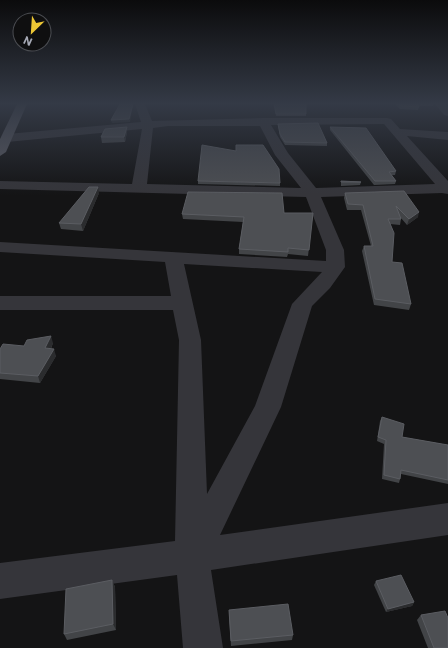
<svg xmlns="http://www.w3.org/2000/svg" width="448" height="648" font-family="Commissioner,sans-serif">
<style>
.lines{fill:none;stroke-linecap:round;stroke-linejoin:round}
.minor{fill:#35353a;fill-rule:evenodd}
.trunk{fill:#595a62;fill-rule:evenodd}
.wall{fill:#424447}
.shaded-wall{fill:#2b2c2e}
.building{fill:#4d4f53;stroke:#5b5d62}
</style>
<rect width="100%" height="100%" fill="#141415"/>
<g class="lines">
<g class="minor">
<path d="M135,104H145L152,121L263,118H387L391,119L400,129L448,132V140L407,136L448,181V194L442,193L321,197L344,250L345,267L330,288L312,306L281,407L220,535L448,503V535L211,570L223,648H183L177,575L0,599V563L175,541L179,340L173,310H0V296H171L165,262L0,252V242L326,261V250L306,197L0,189V181L132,184L142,129L7,142L1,138L7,134L141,122ZM384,124L435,184L316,188L288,153L271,125ZM168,126H260L275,155L301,188L147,184L153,128ZM184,264L322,272L292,304L255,406L207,494L201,340Z"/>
<polygon points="435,104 446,104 448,107 448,116 444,115"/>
</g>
<polygon class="trunk" points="17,104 27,104 6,152 0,156 0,139"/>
</g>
<g class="wall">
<polygon points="274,104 306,114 306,116 276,116"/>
<polygon points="395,104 434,104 433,106 418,106 419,107 418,110 400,109"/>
<polygon points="278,124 327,143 327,146 285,145 280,137 278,126"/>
<polygon points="330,127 396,171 395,175 392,175 396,181 395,184 374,185 330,130"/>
<polygon points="127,132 125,142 102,143 101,137"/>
<polygon points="198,181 280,183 280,186 198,184"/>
<polygon points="341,181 361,182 360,185 341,186"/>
<polygon points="404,191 418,217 407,225 401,218 401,219 400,225 390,224 392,262 411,304 409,310 374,305 362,251 364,246 371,246 361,210 347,210 344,198 345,193"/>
<polygon points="99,193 83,231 61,229 59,223"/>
<polygon points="313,213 308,256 288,254 287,257 239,254 239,249 243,222 183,219 182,214"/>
<polygon points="53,343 51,349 56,356 40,383 0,379 0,349"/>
<polygon points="382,417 402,437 448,445 448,484 401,474 400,479 399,483 382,479 384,444 377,441 380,421"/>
<polygon points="112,580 115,587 116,630 67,640 64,634"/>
<polygon points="376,581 414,602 412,606 386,612 374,585"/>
<polygon points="229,610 293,635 292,640 231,646 229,616"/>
<polygon points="421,615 448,648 428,648 417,620"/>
</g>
<g class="shaded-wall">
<polygon points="133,104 130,122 112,123 111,120"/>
<polygon points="127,127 127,132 125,142 124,137"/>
<polygon points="98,187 99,193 83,231 81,224"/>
<polygon points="419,212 418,217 407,225 409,219"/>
<polygon points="51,336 53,343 48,355 45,348"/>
<polygon points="54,349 56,356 40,383 38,376"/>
<polygon points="112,580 115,587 116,630 113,624"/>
<polygon points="414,602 412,606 386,612 388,609"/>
</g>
<g class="building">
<polygon points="120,104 133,104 129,119 111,120"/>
<polygon points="274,104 306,104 306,114 276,114"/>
<polygon points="398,104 417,104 419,107 400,106"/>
<polygon points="318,123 327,143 285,142 280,134 278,124"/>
<polygon points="127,127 124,137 101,137 105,129"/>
<polygon points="330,127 366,128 396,171 389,172 396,181 375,181"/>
<polygon points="202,145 236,151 236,145 263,145 279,169 280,183 198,181"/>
<polygon points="341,181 361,182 341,182"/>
<polygon points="89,187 98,187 81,224 59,223"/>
<polygon points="404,191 419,212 409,219 396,206 401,219 388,219 394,233 392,262 402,263 411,304 375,299 364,246 373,246 363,205 348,204 345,193"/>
<polygon points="188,192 282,193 284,213 313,213 309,250 288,248 288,252 239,249 244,217 182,214"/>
<polygon points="51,336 45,348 54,349 38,376 0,373 0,349 3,344 24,346 27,340"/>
<polygon points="382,417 404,424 402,437 448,445 448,480 401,470 400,479 384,475 386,440 378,437"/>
<polygon points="401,575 414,602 388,609 376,581"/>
<polygon points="112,580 113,624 64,634 66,589"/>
<polygon points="288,604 293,635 231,641 229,610"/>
<polygon points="445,611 448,618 448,648 434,648 421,615"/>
</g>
<linearGradient id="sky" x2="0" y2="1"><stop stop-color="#0b0b0c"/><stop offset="0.53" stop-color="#343a46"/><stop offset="1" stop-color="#343a46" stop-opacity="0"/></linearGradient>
<rect width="448" height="195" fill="url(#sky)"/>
<g transform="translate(32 32) rotate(205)"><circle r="19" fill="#0f0f10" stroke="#4b4d52"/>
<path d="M0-3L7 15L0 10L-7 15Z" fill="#ecc635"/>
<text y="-6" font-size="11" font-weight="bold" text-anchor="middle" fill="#a6a9b5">N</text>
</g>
</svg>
